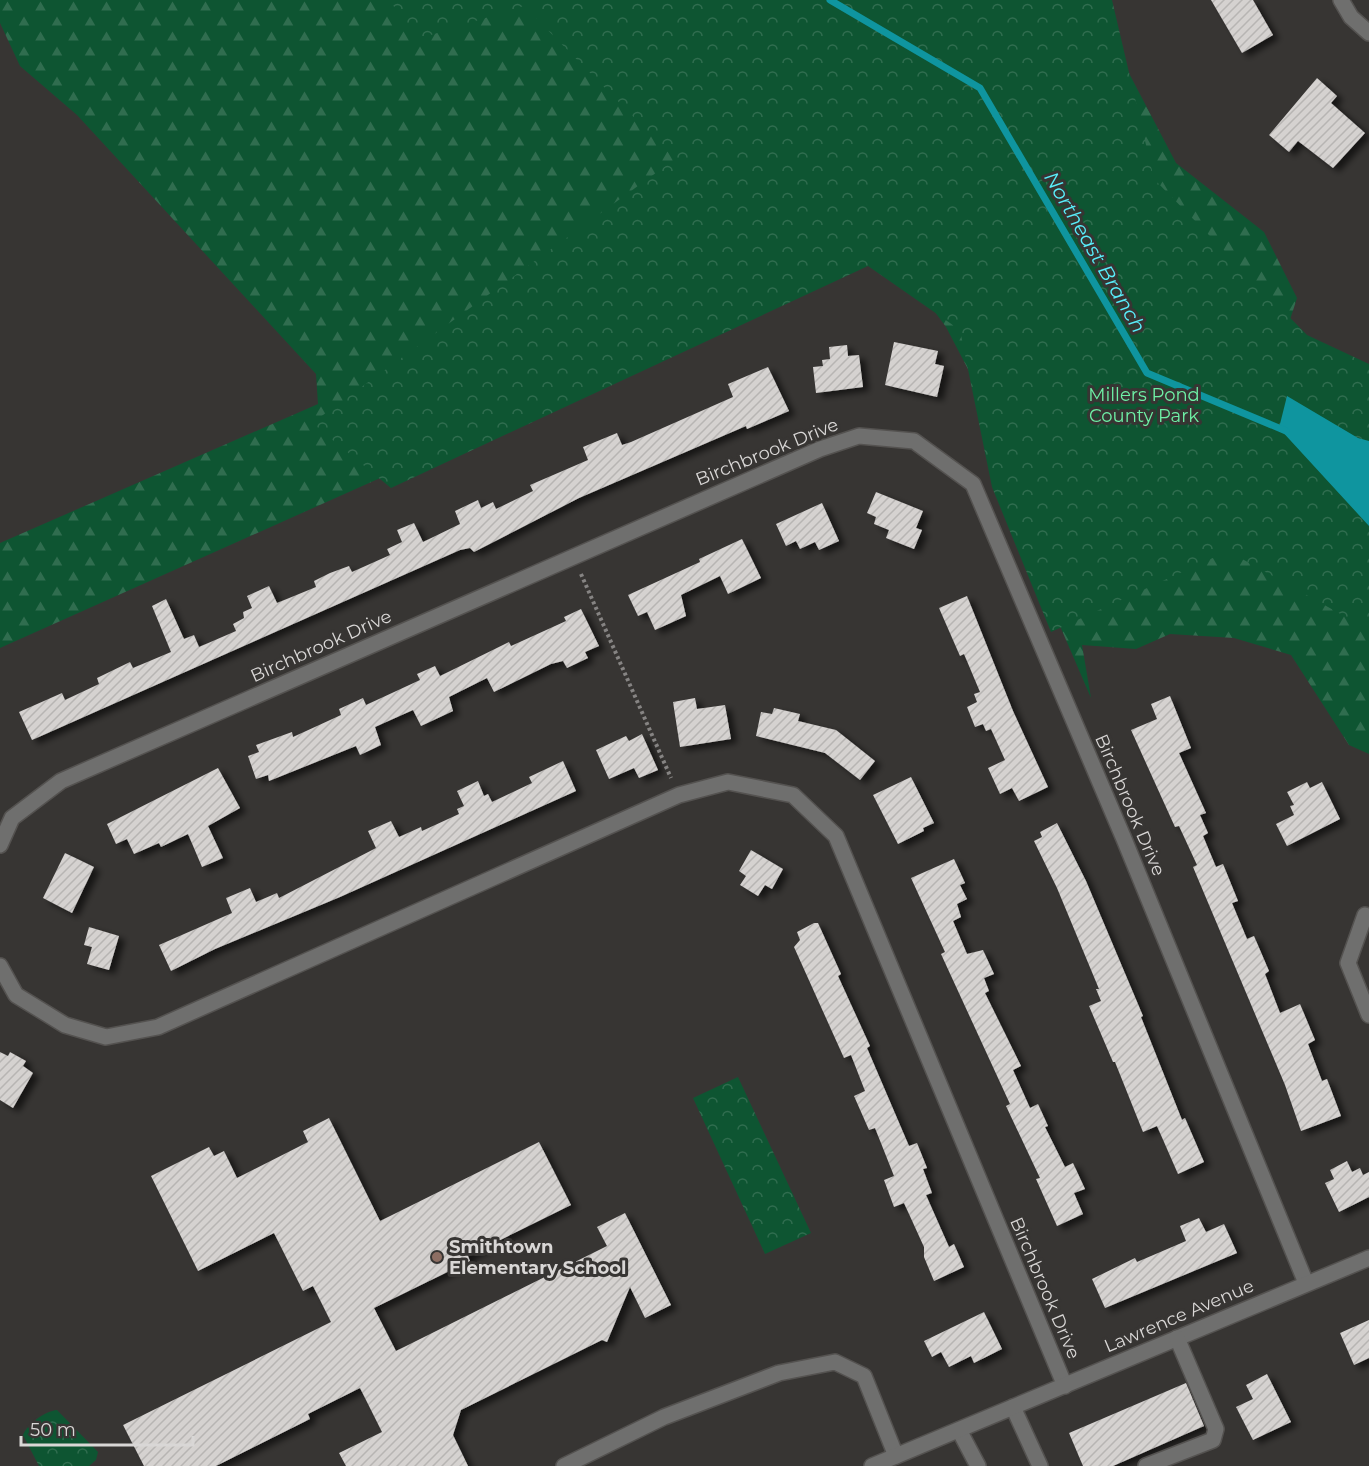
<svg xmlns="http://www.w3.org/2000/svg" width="1369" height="1466" font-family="Montserrat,sans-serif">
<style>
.forest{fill:url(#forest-firs)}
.park{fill:url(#park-crowns)}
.water{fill:#0f959f}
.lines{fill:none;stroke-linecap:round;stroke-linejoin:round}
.stream{stroke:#0f959f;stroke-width:7}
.building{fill:url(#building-hatch);filter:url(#shadow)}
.minor-casing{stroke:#545250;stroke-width:18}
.path{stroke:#868483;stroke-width:4;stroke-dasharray:3 3;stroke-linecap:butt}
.minor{stroke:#6f6f6e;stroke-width:15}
.education-dot{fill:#8d6e63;stroke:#373533;stroke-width:2}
.labels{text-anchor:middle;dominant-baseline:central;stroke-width:6;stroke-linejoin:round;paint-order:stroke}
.park-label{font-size:18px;fill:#6ef1a6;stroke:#373533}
.street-label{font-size:18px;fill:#d9d7d6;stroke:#373533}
.poi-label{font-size:18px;font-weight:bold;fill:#d9d7d6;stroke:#373533;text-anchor:start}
.water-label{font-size:20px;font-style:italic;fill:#58eefa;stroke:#373533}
</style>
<defs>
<pattern id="forest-firs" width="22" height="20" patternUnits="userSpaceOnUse" patternTransform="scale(1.5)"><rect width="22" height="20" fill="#0e5532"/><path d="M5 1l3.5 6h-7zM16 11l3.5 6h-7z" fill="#306d4f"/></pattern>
<pattern id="park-crowns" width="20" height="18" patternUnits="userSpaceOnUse" patternTransform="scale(1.5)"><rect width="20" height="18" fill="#0e5532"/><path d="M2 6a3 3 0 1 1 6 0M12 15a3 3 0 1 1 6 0" fill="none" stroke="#306d4f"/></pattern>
<pattern id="building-hatch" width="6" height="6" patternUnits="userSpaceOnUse" patternTransform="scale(1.5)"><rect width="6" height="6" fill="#d5d2d0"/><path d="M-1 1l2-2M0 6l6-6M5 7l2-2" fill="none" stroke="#b7b5b3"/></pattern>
<filter id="shadow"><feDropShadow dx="6" dy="4" stdDeviation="3" flood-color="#0009"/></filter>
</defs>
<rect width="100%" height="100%" fill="#373533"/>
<polygon class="forest" points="0,0 1101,0 1120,56 1176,163 1264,232 1297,298 1287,329 1369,626 1369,754 1349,745 1291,655 1234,638 1170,634 1136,649 1082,645 1091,698 992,468 981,394 946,327 912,281 866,255 620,377 378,479 0,648 0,543 318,404 316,374 77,115 20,66 0,23"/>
<g class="park">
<polygon points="389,0 1112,0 1154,179 1307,335 1369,364 1369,630 1228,551 1051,632 992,487 960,330 868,266 391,488 312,423 675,159 524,6 418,39"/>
<polygon points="738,1077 811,1233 765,1254 693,1098"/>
<path d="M57,1410L98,1452L96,1460L89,1466H39L23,1435C27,1424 45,1411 57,1410Z"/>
</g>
<polygon class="water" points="1287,396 1358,438 1369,441 1369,526 1279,428"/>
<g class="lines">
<polyline class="stream" points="830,0 980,88 1147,373 1286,431"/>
</g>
<g class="building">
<polygon points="1211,0 1253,0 1273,35 1242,53"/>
<polygon points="1317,78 1337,96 1331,103 1365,133 1333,168 1298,141 1289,152 1269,135"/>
<polygon points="894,342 938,351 935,364 944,366 937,397 885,385"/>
<polygon points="847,345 848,356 859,355 863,387 816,393 813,367 823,366 822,360 830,359 829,347"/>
<polygon points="768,367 789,411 747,429 746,426 579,498 474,552 470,548 460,550 32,740 19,712 62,693 65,700 99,684 97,678 130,662 133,668 171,652 152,606 166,599 184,639 194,635 199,647 236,631 233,624 244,618 243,612 252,608 247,596 269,586 277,603 316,587 314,581 330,573 349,566 352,572 390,555 387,549 402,542 397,530 414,523 423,542 460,524 455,511 478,500 481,508 493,502 496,509 533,491 530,485 588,460 583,447 617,433 622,445 631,442 733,397 728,384"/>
<polygon points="876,492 923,511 916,528 922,530 914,549 886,538 889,530 874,524 876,517 867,513"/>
<polygon points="822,503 839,541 819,550 815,542 800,549 796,541 786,546 776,524"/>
<polygon points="742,539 761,578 728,594 720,576 681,595 686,616 655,630 647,612 638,616 628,595 700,562 699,559"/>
<polygon points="967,596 1013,711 1048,787 1019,801 1012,788 1000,794 988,768 1005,760 991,729 986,731 983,724 975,727 967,707 977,702 974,694 980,692 964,654 960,656 939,608"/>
<polygon points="581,609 599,646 585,652 588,658 567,668 563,661 551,664 494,692 487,678 449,697 453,711 421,726 413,710 375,727 381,745 360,755 356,746 269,781 268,775 256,779 248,756 259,752 256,745 292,732 293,737 341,715 339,709 363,698 366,705 420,680 417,674 435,666 440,676 509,642 511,646 566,621 564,617"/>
<polygon points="1170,696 1191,748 1179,753 1206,813 1200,815 1208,833 1203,836 1216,867 1223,864 1238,901 1232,903 1247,939 1254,936 1269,971 1265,974 1280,1013 1300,1004 1315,1040 1308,1044 1322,1081 1327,1079 1341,1116 1301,1131 1285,1085 1193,867 1197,865 1179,826 1175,827 1131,730 1157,719 1151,704"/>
<polygon points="695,698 697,709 725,705 731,739 680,747 673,702"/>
<polygon points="774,708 800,714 798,721 836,730 875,761 860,780 825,753 756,736 761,712 772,714"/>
<polygon points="642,734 658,770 639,778 634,768 609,779 596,750 626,736 629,741"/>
<polygon points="563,761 576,791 340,897 215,949 171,971 159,945 232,913 226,898 250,888 256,902 277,893 279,898 376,848 368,831 391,821 399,837 421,827 422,831 459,814 457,809 464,806 457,791 478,781 484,796 488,794 492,802 532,783 529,777"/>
<polygon points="218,768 240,808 208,826 223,858 202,867 188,834 161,847 159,843 134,854 127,839 116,844 107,824"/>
<polygon points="911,777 934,823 923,828 924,831 898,844 873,795"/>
<polygon points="1307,782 1310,788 1322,782 1340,819 1287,846 1276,824 1294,815 1290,806 1294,805 1287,792"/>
<polygon points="1057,823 1086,881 1143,1016 1141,1017 1182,1120 1185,1118 1204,1162 1178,1174 1157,1126 1143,1132 1115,1062 1113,1062 1089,1006 1101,1001 1096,989 1099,989 1057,888 1034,841 1042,837 1040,832"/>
<polygon points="751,850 783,869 772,889 765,885 758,896 740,885 746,876 739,871"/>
<polygon points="65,853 94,867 72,913 43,898"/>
<polygon points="954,859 965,883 960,885 967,899 957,904 961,917 953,921 967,954 983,950 994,974 984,978 989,991 985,993 1021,1066 1013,1070 1030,1108 1038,1104 1048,1126 1045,1127 1065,1167 1073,1163 1085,1189 1074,1193 1083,1214 1057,1226 1036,1179 1040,1178 1006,1106 1010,1104 941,954 945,952 911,878"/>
<polygon points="814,923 818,923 841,974 838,976 870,1046 867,1048 909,1146 917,1143 927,1168 923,1169 932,1193 926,1195 949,1247 954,1244 964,1267 934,1281 924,1257 924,1247 904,1203 894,1207 884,1180 894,1176 875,1128 869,1130 854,1096 865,1091 851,1055 844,1058 794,947 800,940 797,932"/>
<polygon points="89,927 119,936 109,970 87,964 92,947 84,945"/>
<polygon points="0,1052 8,1056 10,1052 26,1061 23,1066 33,1073 13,1108 0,1100"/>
<polygon points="329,1118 380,1221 539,1142 571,1205 468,1256 470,1261 374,1308 396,1351 607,1246 597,1227 625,1213 671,1305 645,1318 630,1287 607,1342 602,1340 461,1410 453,1435 468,1466 346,1466 339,1453 382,1432 360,1388 308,1414 310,1419 216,1466 144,1466 123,1425 331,1322 313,1286 303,1291 274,1233 198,1271 151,1176 209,1147 214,1156 224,1151 237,1178 308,1142 303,1131"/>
<polygon points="1347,1161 1352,1172 1360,1168 1363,1175 1369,1172 1369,1197 1339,1212 1325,1183 1334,1179 1330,1170"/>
<polygon points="1199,1218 1206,1232 1224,1224 1237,1253 1105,1308 1092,1279 1135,1258 1137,1262 1186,1241 1180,1226"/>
<polygon points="984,1312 1002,1349 974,1363 971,1356 949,1367 941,1352 932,1357 924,1341"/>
<polygon points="1369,1320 1369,1358 1354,1365 1340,1333"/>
<polygon points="1267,1374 1291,1422 1253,1440 1236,1407 1253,1399 1246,1385"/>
<polygon points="1186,1383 1204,1426 1113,1466 1083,1466 1069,1433"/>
</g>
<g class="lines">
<g class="minor-casing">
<g id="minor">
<polyline points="1341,0 1351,17 1369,33"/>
<polyline points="0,845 12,818 61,781 820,449 859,436 914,441 973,484 1124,839 1306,1283"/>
<polyline points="1365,915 1348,963 1369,1015"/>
<polyline points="0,966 16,995 65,1025 106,1037 158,1027 679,795 728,782 793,795 836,836 1065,1386"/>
<polyline points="1013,1407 1040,1466"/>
<polyline points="959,1430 978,1466"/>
<polyline points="564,1466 664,1417 779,1373 835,1362 864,1376 896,1456"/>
<polyline points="872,1466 1369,1258"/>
<polyline points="1146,1466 1213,1440 1216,1429 1177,1338"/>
</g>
</g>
<polyline class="path" points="581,574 671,778"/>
<use href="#minor" class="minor"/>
</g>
<circle class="education-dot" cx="437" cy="1257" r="6"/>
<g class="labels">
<g class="park-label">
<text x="1144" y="395">Millers Pond<tspan x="1144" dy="21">County Park</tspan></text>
</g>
<g class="street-label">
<text transform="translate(767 452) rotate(-22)">Birchbrook Drive</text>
<text transform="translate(321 646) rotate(-24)">Birchbrook Drive</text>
<text transform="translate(1130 805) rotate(67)">Birchbrook Drive</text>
<text transform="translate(1045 1288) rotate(67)">Birchbrook Drive</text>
<text transform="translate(1179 1316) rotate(-23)">Lawrence Avenue</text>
</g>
<g class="poi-label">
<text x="449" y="1247">Smithtown<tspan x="449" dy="21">Elementary School</tspan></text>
</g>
<g class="water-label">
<text transform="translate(1095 252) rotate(60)">Northeast Branch</text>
</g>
</g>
<path d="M21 1436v9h172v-9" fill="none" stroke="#d9d7d6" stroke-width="3"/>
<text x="30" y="1436" font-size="18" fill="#d9d7d6" stroke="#373533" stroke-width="4.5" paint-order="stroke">50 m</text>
</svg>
